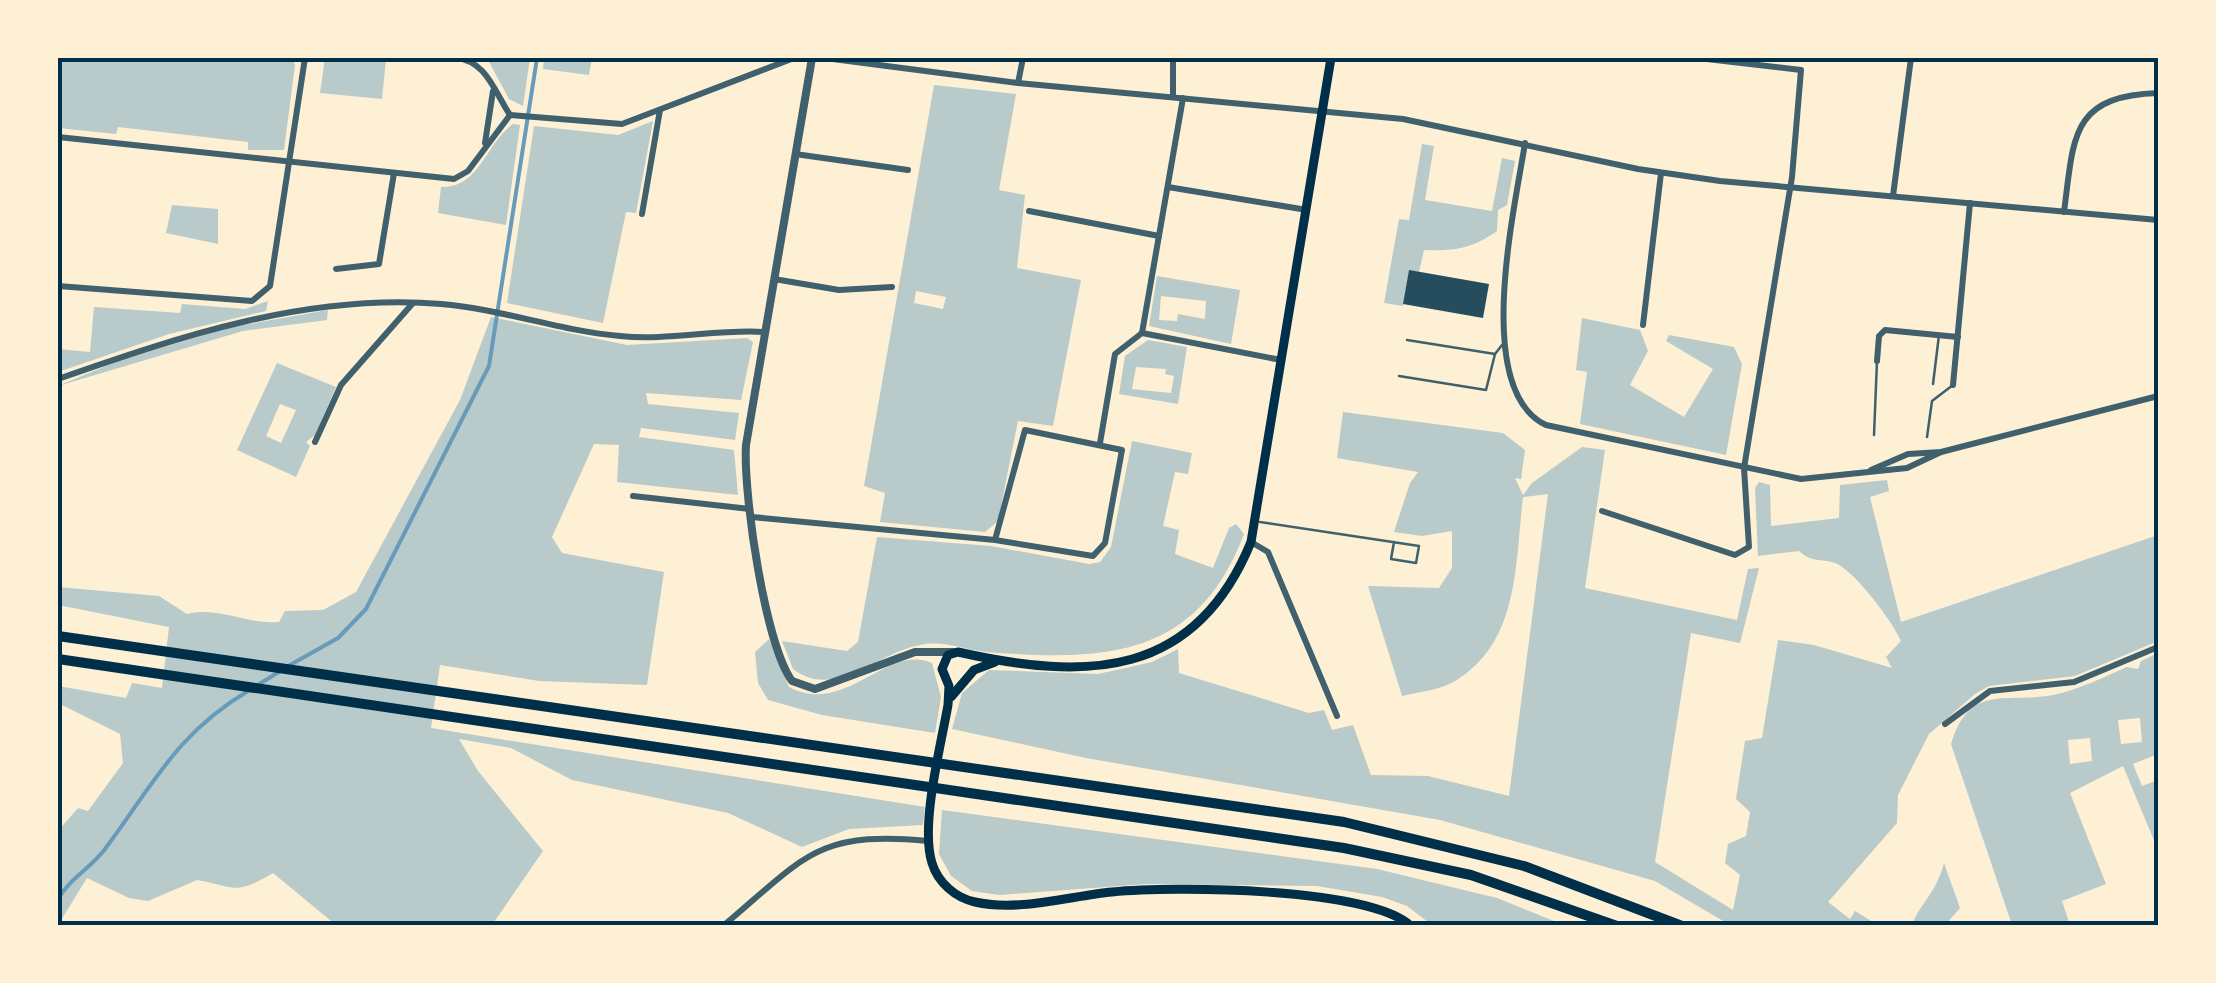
<svg xmlns="http://www.w3.org/2000/svg" width="2216" height="983" font-family="Karla,sans-serif">
<style>
.green{fill:#b9caca;fill-rule:evenodd}
.lines{fill:none;stroke-linecap:round;stroke-linejoin:round}
.stream{stroke:#669bbc;stroke-width:4}
.building{fill:#264d5e}
.service{stroke:#3f606c;stroke-width:2.5}
.minor{stroke:#3f606c;stroke-width:6}
.tertiary{stroke:#3f606c;stroke-width:8}
.secondary{stroke:#003049;stroke-width:9}
.motorway{stroke:#003049;stroke-width:10}
.neatline{fill:none;stroke:#003049;stroke-width:4}
</style>
<rect width="100%" height="100%" fill="#fdf0d5"/>
<g class="green">
<polygon points="58,58 292,58 295,65 284,150 248,150 248,142 118,127 116,134 58,128"/>
<polygon points="325,58 386,59 382,99 320,93"/>
<polygon points="487,58 530,58 523,106 509,99"/>
<polygon points="544,58 592,58 589,75 543,69"/>
<path d="M934,85L1016,94L999,190L1025,195L1017,268L1081,280L1053,426L1018,421L998,521L985,532L880,522L885,493L864,486ZM916,291L946,297L943,309L914,303Z"/>
<polygon points="653,121 636,213 626,212 603,323 507,303 534,126 618,135"/>
<path d="M513,124L520,125L506,225L438,213L441,187C479,189 486,143 513,124Z"/>
<path d="M1422,144L1434,146L1425,200L1492,211L1502,158L1515,161L1507,205L1498,210L1497,231C1472,249 1454,251 1424,250L1419,272L1409,271L1403,306L1384,303L1399,219L1409,220Z"/>
<polygon points="172,205 218,209 218,244 166,233"/>
<path d="M1157,276L1240,290L1231,344L1149,326ZM1161,296L1206,301L1205,319L1178,314L1177,321L1159,320Z"/>
<polygon points="268,301 266,311 169,334 58,372 58,349 90,352 94,307 180,313 182,304 245,309"/>
<polygon points="328,310 327,320 243,331 58,386 120,360 232,327"/>
<path d="M491,317L627,345L747,338L753,342L741,400L646,393L648,404L739,413L735,440L641,428L639,437L734,450L738,495L617,482L619,445L594,444L552,537L562,553L664,572L647,685L539,681L440,665L431,728L925,807L923,825L849,829L802,847L728,813L572,780L511,748L459,739L478,771L543,851L492,925H336L273,873C234,896 237,887 197,880L148,901L129,898L87,878L58,925V831L78,808L88,811L123,763L120,734L58,703V686L126,698L132,683L162,688L169,627L58,605V587L159,596L187,614C216,606 249,625 279,622L285,611L323,610L356,592L460,400Z"/>
<polygon points="1582,318 1640,330 1648,351 1630,385 1684,417 1713,369 1666,341 1669,335 1734,347 1742,364 1726,455 1580,424 1587,372 1576,370"/>
<path d="M1148,340L1187,347L1178,404L1119,394L1125,356ZM1136,367L1166,369L1165,374L1174,376L1171,393L1132,389Z"/>
<path d="M277,363L336,387L315,435L306,442L310,446L296,477L237,450ZM280,404L296,410L281,443L266,436Z"/>
<path d="M1343,412L1503,433L1525,450L1521,479L1515,478L1523,495L1532,483L1582,447L1605,450L1585,588L1737,620L1748,569L1759,568L1740,643L1691,633L1655,862L1733,910L1740,875L1725,863L1728,844L1746,836L1750,812L1736,799L1745,741L1762,738L1778,640L1814,645L1892,668L1886,657L1901,641C1893,622 1854,570 1835,563C1820,558 1812,563 1799,551L1758,556L1755,488L1759,482L1770,485L1771,526L1839,518L1840,485L1887,480L1889,491L1870,497L1901,622L2158,535V641L2075,676L1989,686L1975,694L1929,734L1898,795L1897,823L1828,902L1850,919L1855,911L1876,924L1895,925H1730L1655,881L1440,820L1086,758L952,729L962,693L989,670L1098,674L1152,662L1178,649L1179,673L1309,713L1324,710L1332,730L1353,725L1371,775L1428,776L1509,796L1548,494L1523,497C1515,563 1520,642 1455,681C1441,690 1418,692 1402,696L1368,586L1439,588L1452,568V531L1422,536L1394,532L1410,483L1418,472L1337,458Z"/>
<path d="M1132,441L1192,453L1188,474L1175,472L1163,526L1179,530L1175,554L1213,568L1229,528L1236,524L1244,534C1197,659 1104,661 987,652C964,650 944,640 920,645C878,652 835,701 793,669L782,641L847,651L858,642L877,537L991,546L1089,564L1100,562L1111,547Z"/>
<path d="M769,639L789,687C845,717 887,643 932,663L941,697L935,733L822,715L768,700L758,683L755,652Z"/>
<path d="M2158,653V754L2133,764L2142,786L2158,780V850L2123,766L2070,793L2106,884L2062,901L2070,925H2012L1951,744C1970,682 2006,704 2053,695C2078,690 2104,677 2127,667L2138,669L2141,661ZM2140,718L2142,742L2121,744L2118,720ZM2090,738L2092,761L2070,764L2068,740Z"/>
<polygon points="942,810 1377,869 1497,898 1564,925 1432,925 1407,906 1382,897 1317,886 1146,884 999,895 972,891 951,876 939,854"/>
<path d="M1944,863L1960,908L1945,925H1912C1920,903 1936,894 1944,863Z"/>
</g>
<g class="lines">
<g class="stream">
<polyline points="290,665 338,638 366,609 489,366 537,58"/>
<polyline points="256,686 282,670"/>
<path d="M58,899C70,878 91,868 105,849C153,785 176,734 248,691"/>
</g>
</g>
<polygon class="building" points="1409,270 1489,284 1483,318 1403,304"/>
<g class="lines">
<g class="service">
<polyline points="1407,340 1495,354 1502,345"/>
<polyline points="1399,376 1486,390 1495,354"/>
<polyline points="1933,384 1939,335"/>
<polyline points="1874,435 1877,361"/>
<polyline points="1927,437 1932,401 1953,385"/>
<polyline points="1260,522 1419,546 1416,563 1391,559 1394,542"/>
</g>
<g class="minor">
<path d="M455,58C486,60 494,91 510,115"/>
<polyline points="825,58 1018,83 1403,119 1638,169 1720,181 2158,220"/>
<polyline points="1018,83 1023,58"/>
<polyline points="1173,96 1173,58"/>
<polyline points="510,115 622,124 794,58"/>
<polyline points="58,137 454,179 468,171 510,115"/>
<polyline points="485,143 493,91"/>
<path d="M1525,143C1515,208 1472,390 1546,425L1801,479L1907,468L1941,452"/>
<polyline points="795,154 908,170"/>
<polyline points="1168,187 1307,210"/>
<polyline points="1893,196 1911,58"/>
<polyline points="1029,211 1159,236"/>
<path d="M2064,212C2074,137 2070,96 2158,93"/>
<polyline points="642,214 660,110"/>
<polyline points="336,269 379,264 394,173"/>
<polyline points="774,279 839,290 892,287"/>
<polyline points="58,286 252,301 270,286 305,58"/>
<polyline points="1643,325 1661,173"/>
<polyline points="1142,333 1183,98"/>
<polyline points="1142,333 1281,360"/>
<polyline points="1877,361 1879,336 1885,330 1958,337"/>
<path d="M58,379C181,336 308,293 441,304C502,309 560,331 620,336C668,341 717,329 764,332"/>
<polyline points="1953,385 1970,203"/>
<polyline points="315,442 341,385 413,303"/>
<polyline points="1100,443 1115,354 1142,333"/>
<polyline points="1871,470 1908,454 1941,452 2158,396"/>
<polyline points="633,496 750,509"/>
<polyline points="1602,511 1735,555 1749,547 1744,468 1792,177 1801,70 1698,58"/>
<polyline points="752,517 995,540 1093,556 1105,543 1122,450 1025,430 995,540"/>
<polyline points="1251,542 1268,552 1337,716"/>
<polyline points="1945,724 1990,691 2074,682 2158,647"/>
<path d="M723,926C804,858 816,830 928,841"/>
</g>
<path class="tertiary" d="M812,58L746,445C743,493 765,644 792,681L815,689L915,652H954"/>
<g class="secondary">
<path d="M1331,58L1251,542C1195,679 1086,681 958,652L948,655L942,669L949,686L948,705C941,745 920,825 932,863C938,883 956,898 975,902C1018,912 1070,896 1112,892C1172,886 1369,887 1411,926"/>
<polyline points="951,697 974,670 995,662"/>
</g>
<g class="motorway">
<polyline points="58,636 1344,822 1524,866 1682,926"/>
<polyline points="58,659 1344,848 1471,875 1617,926"/>
</g>
</g>
<rect width="2216" height="983" fill="none" stroke="#fdf0d5" stroke-width="120"/>
<rect x="60" y="60" width="2096" height="863" class="neatline"/>
</svg>
